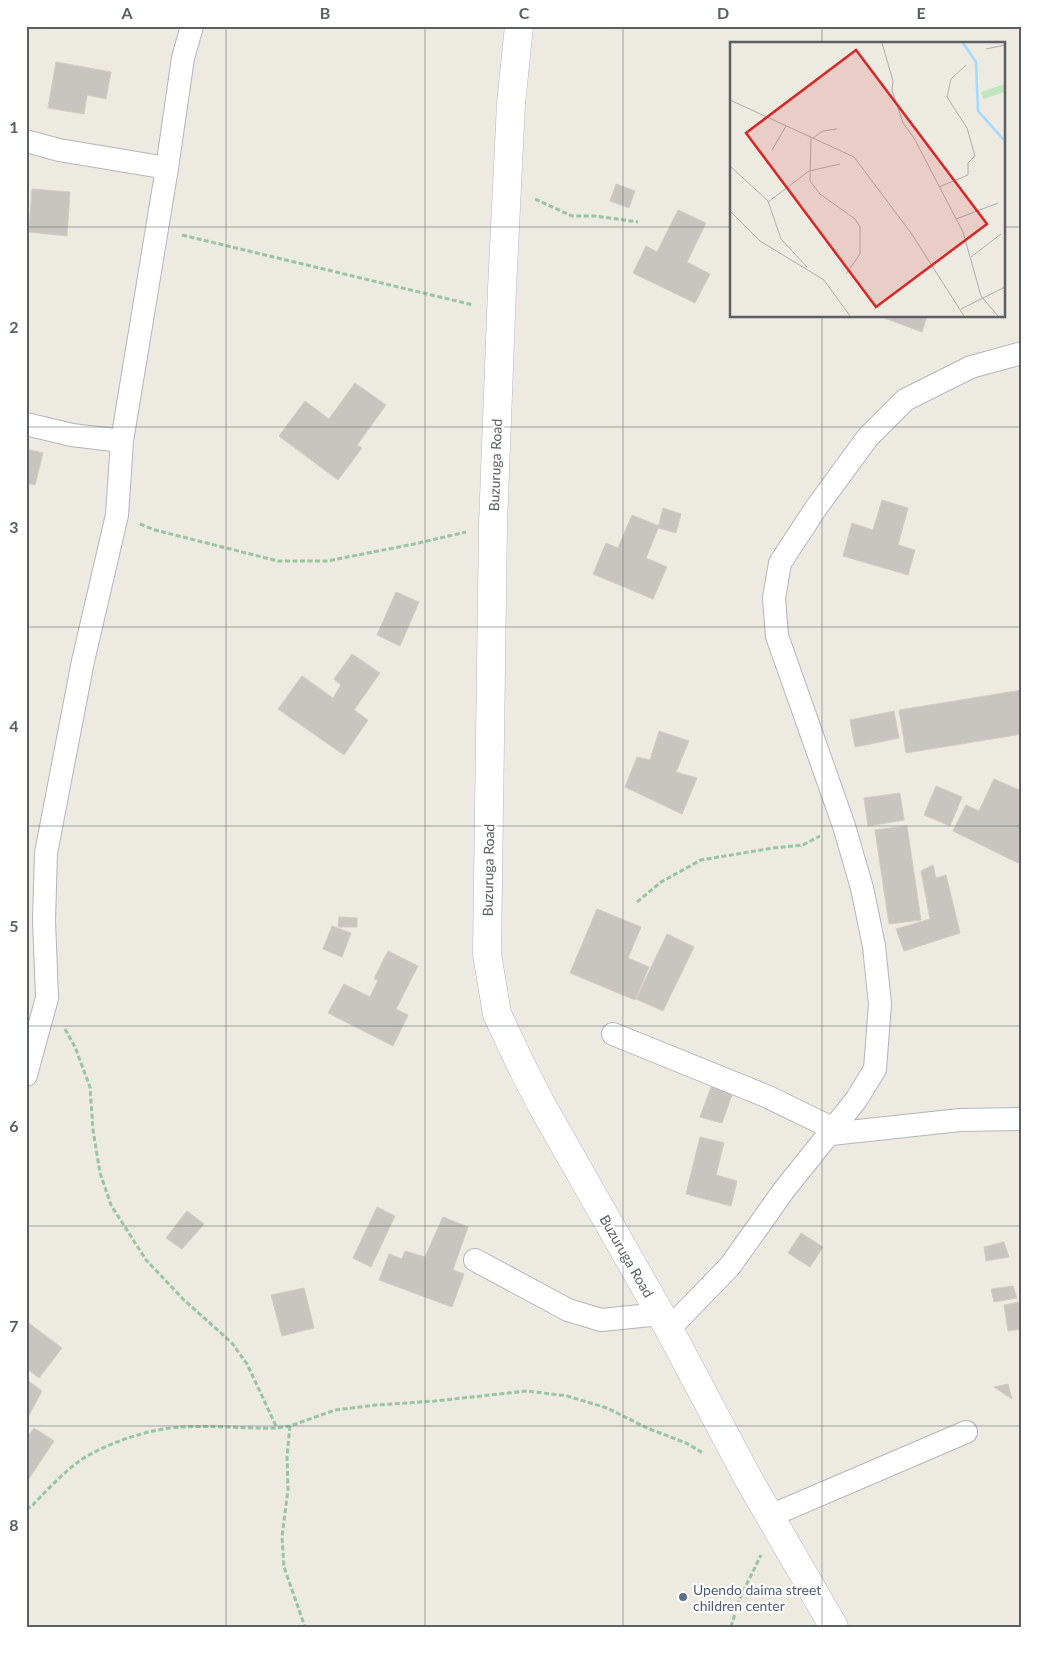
<svg xmlns="http://www.w3.org/2000/svg" width="1048" height="1653" font-family="Lato,sans-serif">
<style>
.building{fill:#c8c5c0;stroke:#d2ccc1}
.lines{fill:none;stroke-linecap:round;stroke-linejoin:round}
.street-casing{stroke:#b3b6ba;stroke-width:24}
.secondary-casing{stroke:#b4b8bd;stroke-width:29}
.path{stroke:#99c5a4;stroke-width:3;stroke-dasharray:5 2.5;stroke-linecap:butt}
.street{stroke:#fff;stroke-width:22}
.secondary{stroke:#fff;stroke-width:28}
.grid{fill:none;stroke:#5b5f63;stroke-width:1;stroke-opacity:0.55}
.service-dot{fill:#5c6f8a;stroke:#fff;stroke-width:2}
.labels{text-anchor:middle;dominant-baseline:central;stroke-width:4.5;stroke-linejoin:round;paint-order:stroke}
.street-label{font-size:14px;fill:#5b5f63;stroke:#fff}
.service-label{font-size:14px;fill:#4e5e75;stroke:#fff;text-anchor:start}
.inset-river{fill:none;stroke:#a3dafd;stroke-width:2.5}
.inset-road{fill:none;stroke:#afaeab;stroke-width:1}
.view{fill:#d62828;fill-opacity:0.15;stroke:#d62828;stroke-width:2.5}
.inset-edge{fill:none;stroke:#5b5f63;stroke-width:2.5}
.neatline{fill:none;stroke:#5b5f63;stroke-width:2}
.grid-label{font-size:16px;text-anchor:middle;font-weight:bold;fill:#5b5f63}
</style>
<rect width="100%" height="100%" fill="#edeae2"/>
<g class="building">
<polygon points="56,62 111,72 106,99 87,95 84,114 48,108"/>
<polygon points="616,184 635,191 629,208 610,201"/>
<polygon points="32,189 70,192 67,236 29,232"/>
<polygon points="678,210 706,223 687,262 710,274 695,303 633,273 646,246 657,252"/>
<polygon points="879,316 927,316 922,332"/>
<polygon points="355,383 386,405 357,445 362,448 338,480 279,436 305,401 329,419"/>
<polygon points="26,449 43,453 35,485 26,483"/>
<polygon points="882,500 908,508 898,545 915,550 908,575 843,556 852,523 873,530"/>
<polygon points="663,508 681,514 676,533 658,528"/>
<polygon points="632,515 659,526 646,558 667,567 653,599 593,574 606,543 618,548"/>
<polygon points="396,592 419,602 400,646 377,635"/>
<polygon points="352,654 380,673 354,710 368,720 344,755 278,709 302,676 333,698 341,685 334,679"/>
<polygon points="1022,690 1022,734 906,753 899,710"/>
<polygon points="894,711 899,738 855,747 850,720"/>
<polygon points="659,731 689,741 676,772 697,778 682,814 625,787 637,757 650,760"/>
<polygon points="994,779 1019,790 1022,784 1022,854 1018,863 953,831 966,805 979,811"/>
<polygon points="936,786 962,797 950,826 924,815"/>
<polygon points="900,793 904,820 868,826 864,798"/>
<polygon points="907,826 921,920 889,924 875,830"/>
<polygon points="933,865 936,878 946,875 960,933 904,951 896,929 930,919 921,871"/>
<polygon points="597,909 641,927 628,958 649,967 635,1000 570,973"/>
<polygon points="339,917 357,918 357,927 338,927"/>
<polygon points="332,926 351,933 342,957 323,949"/>
<polygon points="667,934 694,947 663,1011 636,999"/>
<polygon points="388,951 418,966 396,1009 408,1015 393,1046 328,1013 344,984 370,997 378,980 374,979"/>
<polygon points="711,1087 733,1092 722,1123 700,1117"/>
<polygon points="700,1137 724,1143 716,1175 737,1181 731,1206 686,1194"/>
<polygon points="377,1207 395,1216 371,1267 353,1258"/>
<polygon points="187,1211 204,1224 182,1249 166,1238"/>
<polygon points="443,1217 468,1227 453,1270 464,1274 452,1307 379,1280 389,1254 402,1259 405,1251 425,1257"/>
<polygon points="801,1233 823,1247 810,1267 788,1253"/>
<polygon points="1004,1242 1009,1257 986,1261 984,1247"/>
<polygon points="1013,1286 1017,1298 994,1302 991,1289"/>
<polygon points="304,1288 314,1328 282,1336 271,1295"/>
<polygon points="1019,1302 1022,1329 1008,1331 1004,1305"/>
<polygon points="26,1321 62,1348 39,1378 26,1368"/>
<polygon points="26,1379 42,1391 26,1421"/>
<polygon points="1008,1384 1012,1399 994,1387"/>
<polygon points="34,1428 54,1441 26,1483 26,1439"/>
</g>
<g class="lines">
<g class="street-casing">
<g id="street">
<polyline points="26,141 59,150 167,168"/>
<polyline points="26,424 72,435 122,441"/>
<polyline points="613,1034 766,1096 834,1129"/>
<polyline points="26,1075 47,998 44,920 46,853 83,661 117,515 122,441 167,168 183,58 192,26"/>
<polyline points="831,1134 960,1120 1022,1119"/>
<polyline points="475,1260 568,1310 601,1320 661,1314"/>
<polyline points="669,1329 730,1266 784,1190 856,1100 875,1069 880,1004 874,946 862,888 844,826 777,636 774,598 780,563 816,508 868,437 905,400 971,367 1022,353"/>
<polyline points="770,1516 966,1432"/>
</g>
</g>
<g class="secondary-casing">
<polyline id="secondary" points="519,26 511,104 502,289 493,525 487,954 497,1014 521,1065 541,1104 669,1329 749,1480 834,1627"/>
</g>
<g class="path">
<polyline points="535,199 572,216 595,216 638,222"/>
<polyline points="182,235 473,305"/>
<polyline points="140,524 155,530 278,561 327,561 414,544 466,532"/>
<polyline points="637,902 661,882 701,860 773,848 803,845 820,836"/>
<polyline points="65,1029 75,1047 90,1087 93,1130 100,1173 111,1205 146,1260 184,1300 232,1343 247,1364 277,1428"/>
<polyline points="290,1426 287,1456 288,1489 282,1537 284,1567 305,1627"/>
<path d="M26,1509L31,1507C46,1491 61,1475 78,1462C103,1444 151,1428 182,1427C213,1425 245,1429 277,1428L290,1426L335,1410L376,1405L435,1401L527,1391L567,1396L607,1408L647,1428L686,1443L703,1453"/>
<polyline points="731,1627 739,1600 761,1555"/>
</g>
<use href="#street" class="street"/>
<use href="#secondary" class="secondary"/>
</g>
<path class="grid" d="M226,26V1627M425,26V1627M623,26V1627M822,26V44M26,227H732M1004,227H1022M822,316V1627M26,427H1022M26,627H1022M26,826H1022M26,1026H1022M26,1226H1022M26,1426H1022"/>
<circle class="service-dot" cx="683" cy="1597" r="5"/>
<g class="labels">
<g class="street-label">
<text transform="translate(495 465) rotate(-88)">Buzuruga Road</text>
<text transform="translate(488 870) rotate(-89)">Buzuruga Road</text>
<text transform="translate(627 1256) rotate(60)">Buzuruga Road</text>
</g>
<g class="service-label">
<text x="693" y="1589">Upendo daima street<tspan x="693" dy="16">children center</tspan></text>
</g>
</g>
<g transform="translate(730 42)">
<rect width="275" height="275" fill="#edeae2"/>
<path d="M275,42V50L253,57L251,50Z" fill="#c1e5bf"/>
<path class="inset-river" d="M233,1L246,20L248,69L275,99"/>
<path class="inset-road" d="M152,1L163,39L162,48L173,81L184,96L233,190L251,254L268,274M256,7L275,3M0,58L124,115L181,191L234,274M81,95L80,139L90,152L125,177L130,185V212L116,232M83,96L93,89L107,87M42,108L56,84M0,124L38,159L51,197L77,225M79,129L110,122M209,145L238,133V121L245,114L237,86L217,55L221,37L236,23M38,160L79,129M0,169L30,199L94,238L120,274M226,177L268,161M241,215L271,192M231,267L275,245"/>
<path class="view" d="M126,8L257,182L146,265L16,91Z"/>
<rect width="275" height="275" class="inset-edge"/>
</g>
<rect width="1048" height="1653" fill="none" stroke="#ffffff" stroke-width="55"/>
<rect x="28" y="28" width="992" height="1598" class="neatline"/>
<g class="grid-label">
<text x="127" y="19">A</text>
<text x="325" y="19">B</text>
<text x="524" y="19">C</text>
<text x="723" y="19">D</text>
<text x="921" y="19">E</text>
<text x="14" y="133">1</text>
<text x="14" y="333">2</text>
<text x="14" y="533">3</text>
<text x="14" y="732">4</text>
<text x="14" y="932">5</text>
<text x="14" y="1132">6</text>
<text x="14" y="1332">7</text>
<text x="14" y="1531">8</text>
</g>
</svg>
